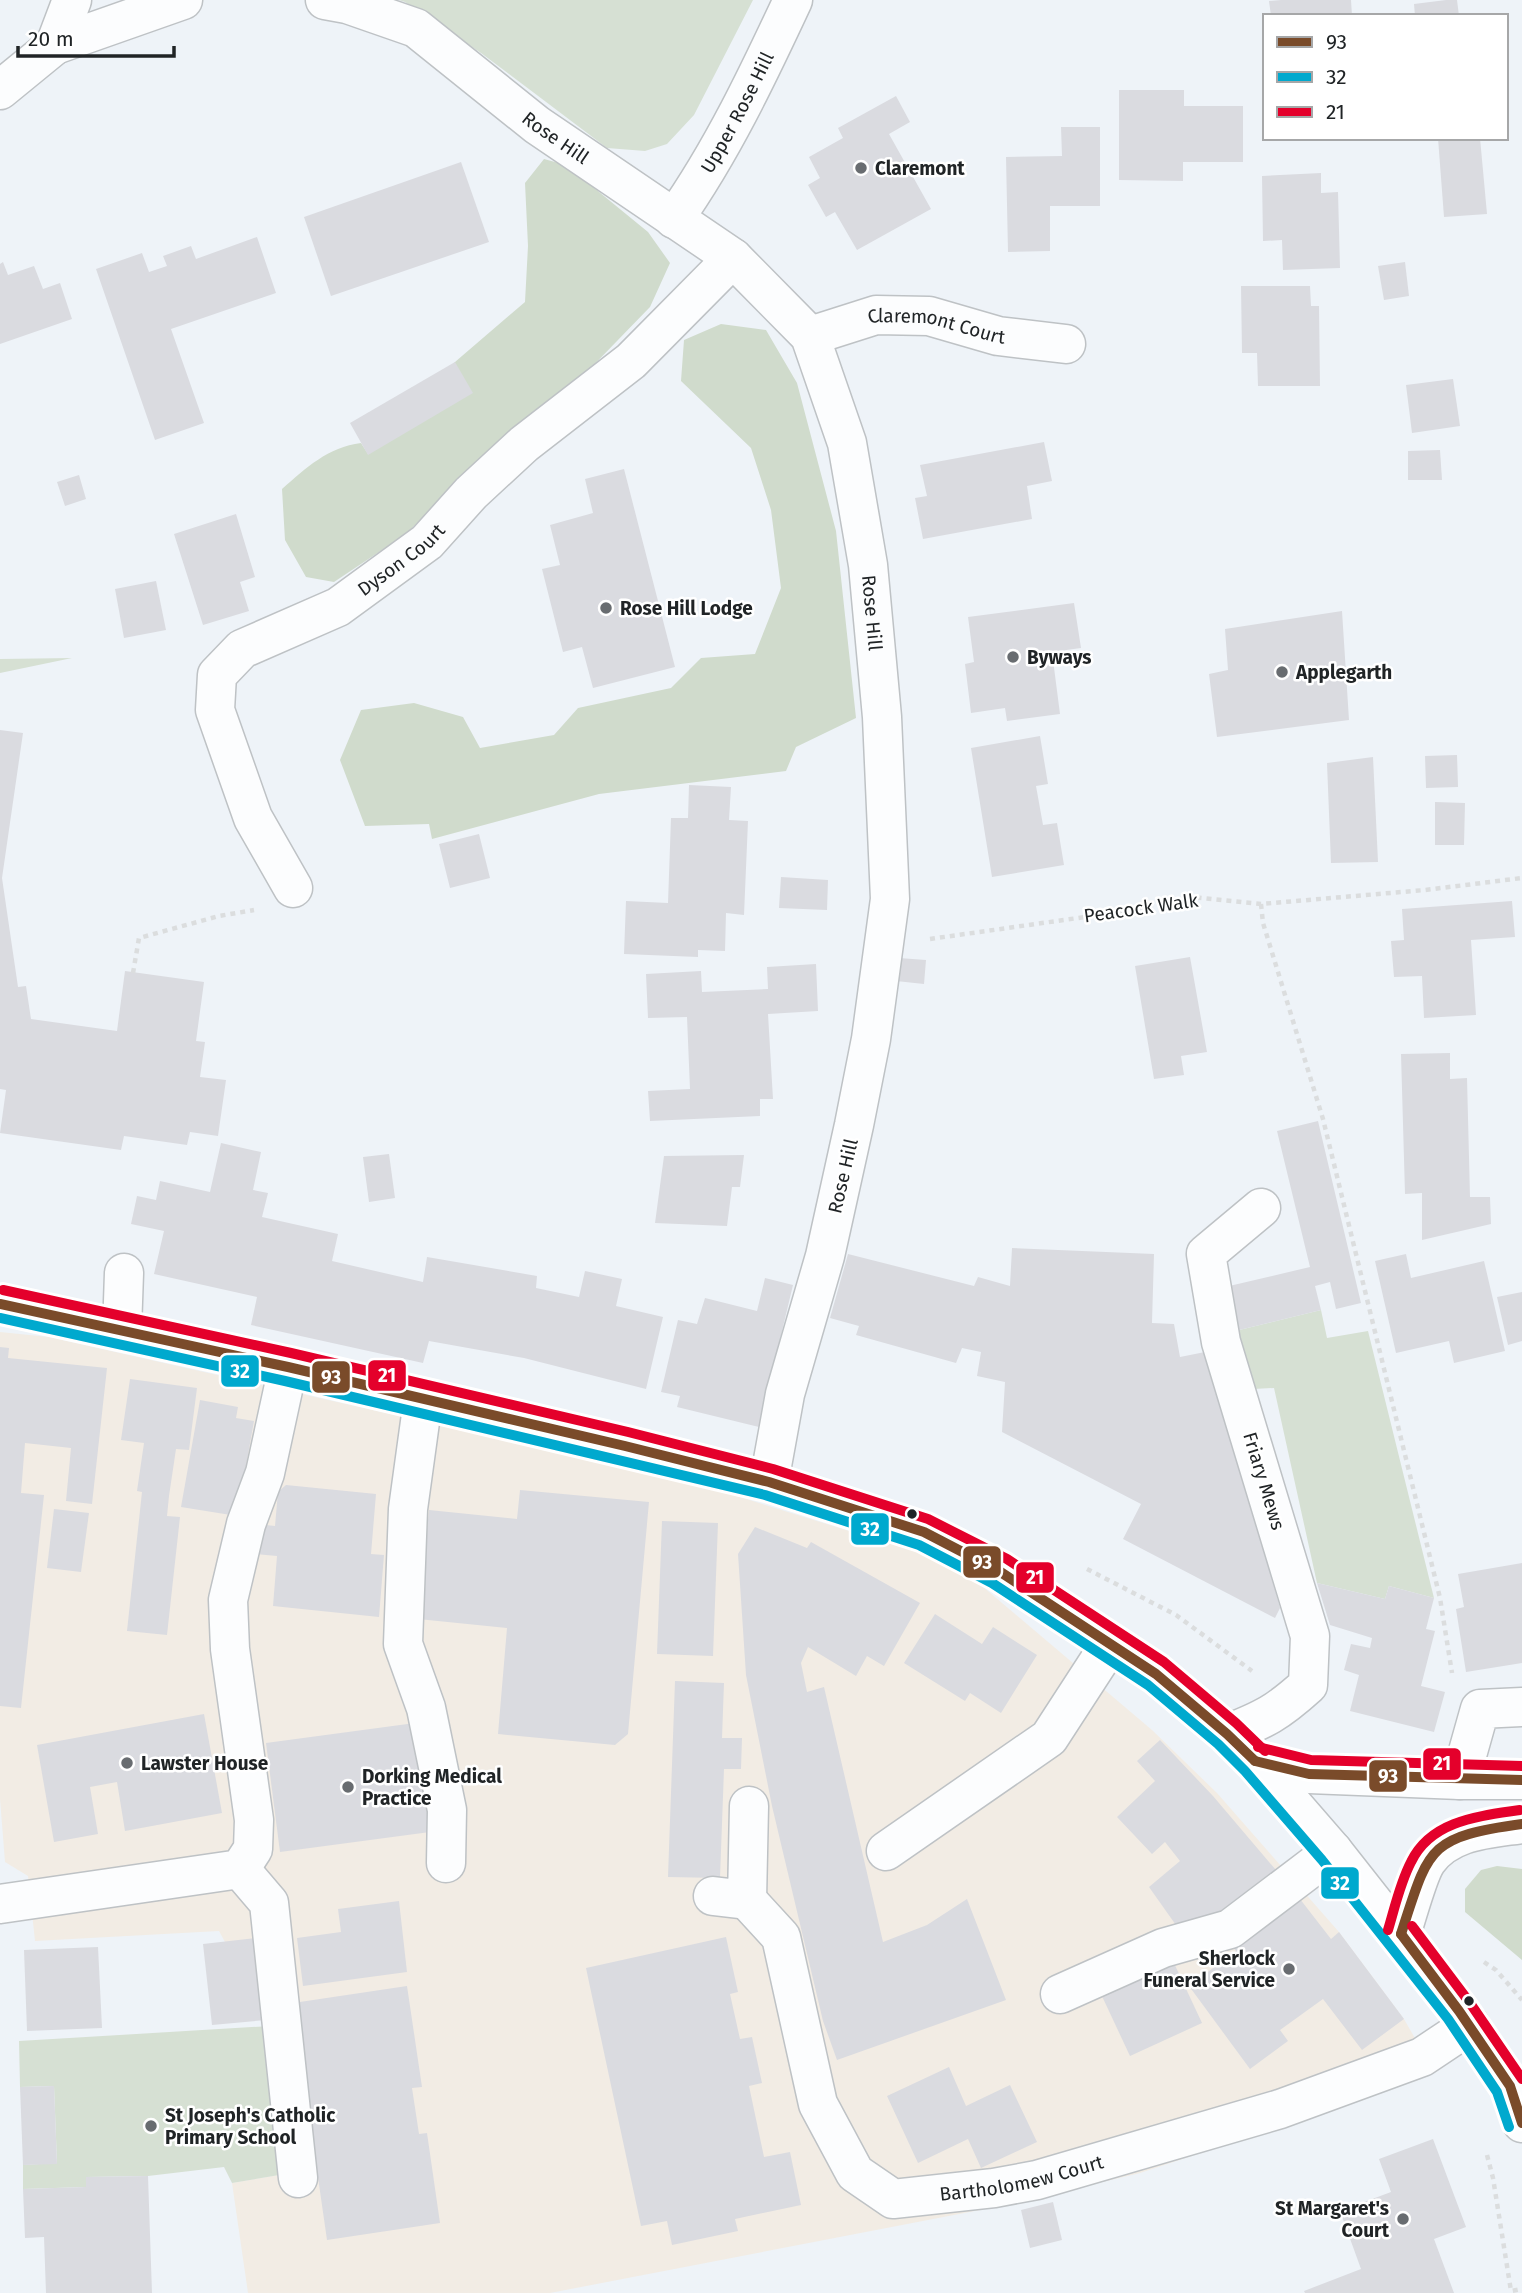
<svg xmlns="http://www.w3.org/2000/svg" width="1522" height="2293" font-family="'Fira Sans',sans-serif">
<style>
.commercial{fill:#f2ece4}
.green{fill:#d6e0d3}
.forest{fill:#d0dbcc}
.building{fill:#dadbe0}
.lines{fill:none;stroke-linecap:round;stroke-linejoin:round}
.minor-casing{stroke:#bec2c5;stroke-width:41}
.major-casing{stroke:#bec2c5;stroke-width:41}
.path{stroke:#dbddde;stroke-width:4.5;stroke-dasharray:5 5;stroke-linecap:butt}
.minor{stroke:#fcfdfe;stroke-width:38}
.major{stroke:#fcfdfe;stroke-width:38}
.bus-1-casing{stroke:#fff;stroke-width:16}
.bus-2-casing{stroke:#fff;stroke-width:16}
.bus-3-casing{stroke:#fff;stroke-width:16}
.bus-1{stroke:#7a4b2a;stroke-width:10}
.bus-2{stroke:#00a9ce;stroke-width:10}
.bus-3{stroke:#e4002b;stroke-width:10}
.poi-dot{fill:#686c70;stroke:#fff;stroke-width:2.5}
.bus-dot{fill:#202426;stroke:#fff;stroke-width:2.5}
.labels{text-anchor:middle;dominant-baseline:central;stroke-width:5;stroke-linejoin:round;paint-order:stroke}
.street-label{font-size:19px;fill:#202426;stroke:#fff}
.poi-label{font-size:19px;font-weight:bold;fill:#202426;stroke:#fff;text-anchor:start}
.line-badge{stroke:#fff;stroke-width:2.5}
.badge-label{font-size:19px;text-anchor:middle;font-weight:bold;fill:#fff}
</style>
<rect width="100%" height="100%" fill="#eef3f8"/>
<polygon class="commercial" points="0,1332 49,1337 691,1482 956,1564 1152,1730 1217,1793 1339,1932 1404,2019 1433,2070 1295,2122 1140,2173 1011,2204 550,2293 248,2293 232,2183 284,2174 270,2026 225,1942 219,1931 35,1941 28,1876 5,1862 0,1799"/>
<g class="green">
<polygon points="399,0 753,0 694,115 667,144 645,151 607,148 481,53 405,2"/>
<polygon points="72,658 0,673 0,659"/>
<polygon points="1321,1310 1327,1338 1368,1331 1434,1598 1389,1586 1385,1599 1317,1583 1274,1388 1253,1389 1235,1331"/>
<polygon points="270,2026 285,2174 232,2183 224,2167 148,2176 86,2177 86,2187 23,2189 23,2165 57,2163 54,2086 20,2087 19,2041"/>
</g>
<g class="forest">
<path d="M544,159L566,165L648,232L670,263L650,307L584,375L492,448L406,534L334,582L306,577L285,540L282,489C306,468 328,447 361,443L368,454L455,362L525,302L528,246L525,183Z"/>
<polygon points="721,324 766,330 797,383 836,531 856,718 796,747 786,771 599,794 432,839 429,824 365,826 340,760 361,710 414,703 463,717 480,748 554,735 578,708 671,688 701,658 755,654 781,588 771,510 751,448 681,381 684,340"/>
<polygon points="1497,1866 1522,1869 1522,1960 1465,1912 1465,1889 1481,1870"/>
</g>
<g class="building">
<polygon points="1281,0 1351,0 1352,16 1271,16 1269,1"/>
<polygon points="1446,0 1457,0 1459,16 1415,16 1414,4"/>
<polygon points="1119,90 1184,90 1184,106 1243,106 1243,162 1183,162 1183,181 1119,180"/>
<polygon points="896,96 910,122 889,134 931,209 857,250 835,212 826,217 808,185 820,178 809,157 843,138 838,128"/>
<polygon points="1061,127 1100,127 1100,206 1050,206 1050,251 1008,252 1006,157 1062,156"/>
<polygon points="1438,138 1480,138 1487,214 1444,217"/>
<polygon points="461,162 489,242 331,296 304,217"/>
<polygon points="1321,173 1321,193 1338,192 1340,268 1283,270 1282,240 1263,241 1262,176"/>
<polygon points="257,237 276,293 171,329 204,423 155,440 96,269 142,253 149,272 167,266 163,256 191,246 196,259"/>
<polygon points="3,262 8,275 34,266 43,289 60,283 72,319 0,344 0,264"/>
<polygon points="1405,262 1409,296 1384,300 1378,266"/>
<polygon points="1241,286 1310,286 1311,306 1319,306 1320,386 1258,386 1257,353 1242,353"/>
<polygon points="455,362 473,393 368,455 350,423"/>
<polygon points="1453,379 1460,426 1412,433 1406,385"/>
<polygon points="1044,442 1052,481 1027,486 1032,519 923,539 915,498 927,496 920,465"/>
<polygon points="1440,450 1442,480 1408,480 1408,451"/>
<polygon points="624,469 675,667 593,688 582,647 563,652 542,569 560,565 550,525 593,513 585,479"/>
<polygon points="79,475 86,499 65,506 57,482"/>
<polygon points="236,514 255,577 240,582 249,611 203,625 174,534"/>
<polygon points="156,581 166,630 124,638 115,589"/>
<polygon points="1074,603 1081,648 1052,652 1060,714 1007,721 1005,708 971,713 965,664 974,662 968,617"/>
<polygon points="1342,611 1349,720 1217,737 1209,674 1228,670 1225,629"/>
<polygon points="0,730 23,733 2,878 18,987 26,986 31,1019 117,1031 125,971 204,982 196,1041 205,1042 200,1077 226,1080 218,1136 190,1132 187,1145 124,1136 121,1150 0,1133 6,1090 0,1089"/>
<polygon points="1040,736 1048,784 1036,786 1043,825 1057,823 1064,865 992,877 971,748"/>
<polygon points="1457,755 1458,787 1426,788 1425,756"/>
<polygon points="1373,757 1378,862 1331,863 1327,763"/>
<polygon points="689,785 731,787 729,820 748,821 744,915 726,913 725,951 698,950 698,957 624,954 626,901 668,903 671,818 688,818"/>
<polygon points="1435,802 1465,803 1464,845 1435,845"/>
<polygon points="479,834 490,878 450,888 439,844"/>
<polygon points="781,877 828,880 827,910 779,908"/>
<polygon points="1512,901 1515,937 1471,940 1476,1015 1424,1018 1422,976 1394,977 1391,941 1404,940 1402,909"/>
<polygon points="1190,957 1207,1052 1181,1056 1184,1075 1154,1079 1135,966"/>
<polygon points="899,958 926,960 924,984 896,981"/>
<polygon points="816,964 818,1011 768,1014 773,1099 760,1099 760,1116 650,1121 648,1091 690,1089 687,1017 648,1018 646,974 701,971 702,992 768,989 767,967"/>
<polygon points="1450,1053 1450,1079 1467,1078 1470,1197 1490,1197 1491,1224 1422,1240 1422,1193 1405,1194 1401,1054"/>
<polygon points="1318,1121 1361,1303 1336,1309 1330,1282 1315,1286 1321,1310 1235,1331 1225,1287 1310,1267 1277,1131"/>
<polygon points="221,1143 261,1152 253,1190 268,1193 262,1217 338,1234 332,1261 423,1282 427,1257 537,1276 536,1288 579,1297 585,1271 622,1279 616,1306 663,1317 646,1389 524,1358 429,1341 423,1363 251,1325 257,1297 154,1274 164,1231 131,1224 137,1196 156,1200 160,1181 210,1192"/>
<polygon points="389,1154 395,1198 369,1202 363,1157"/>
<polygon points="744,1155 740,1187 732,1187 727,1226 655,1223 664,1156"/>
<polygon points="1012,1248 1154,1254 1152,1323 1174,1324 1180,1357 1210,1351 1280,1608 1275,1618 1123,1539 1141,1504 1002,1432 1005,1382 977,1376 981,1352 962,1348 956,1363 856,1335 859,1326 830,1318 848,1254 974,1286 978,1277 1010,1286"/>
<polygon points="1406,1254 1411,1278 1484,1261 1505,1351 1454,1363 1449,1341 1396,1353 1375,1261"/>
<polygon points="765,1278 793,1285 759,1427 677,1407 680,1396 661,1392 678,1320 697,1324 705,1298 757,1311"/>
<polygon points="1522,1292 1522,1341 1508,1345 1497,1297"/>
<polygon points="0,1347 9,1348 8,1358 107,1368 92,1504 66,1501 71,1448 25,1443 21,1493 44,1495 21,1708 0,1706"/>
<polygon points="130,1379 197,1388 189,1450 176,1449 169,1496 167,1516 180,1517 167,1635 127,1631 142,1492 137,1491 144,1443 121,1440"/>
<polygon points="200,1400 238,1407 236,1418 254,1421 237,1516 181,1507"/>
<polygon points="286,1485 376,1494 371,1554 384,1555 379,1617 273,1606 277,1556 255,1554 257,1524 275,1526 278,1492"/>
<polygon points="520,1490 649,1502 628,1734 615,1745 498,1734 507,1628 418,1619 429,1510 517,1519"/>
<polygon points="54,1509 89,1513 81,1572 47,1568"/>
<polygon points="662,1521 718,1523 713,1656 657,1654"/>
<polygon points="755,1527 807,1548 811,1542 920,1603 884,1666 867,1656 856,1676 808,1647 801,1663 807,1692 824,1687 883,1942 927,1925 967,1899 1006,2000 837,2060 823,2021 772,1806 746,1675 738,1554"/>
<polygon points="1522,1563 1522,1663 1466,1672 1456,1609 1464,1607 1458,1574"/>
<polygon points="1317,1583 1385,1599 1389,1586 1434,1598 1426,1629 1435,1631 1421,1686 1445,1692 1434,1732 1350,1711 1359,1675 1344,1670 1351,1644 1370,1648 1372,1638 1330,1625"/>
<polygon points="935,1614 982,1644 993,1627 1037,1655 1001,1713 970,1693 965,1701 904,1663"/>
<polygon points="675,1681 724,1683 722,1738 742,1738 741,1769 724,1769 720,1878 668,1877"/>
<polygon points="204,1714 222,1813 125,1831 117,1782 90,1787 98,1834 54,1842 37,1745"/>
<polygon points="415,1723 430,1832 280,1852 266,1743"/>
<polygon points="1160,1740 1213,1796 1281,1876 1225,1921 1178,1928 1149,1887 1180,1861 1165,1842 1152,1854 1117,1817 1155,1781 1137,1761"/>
<polygon points="1293,1890 1331,1939 1339,1932 1404,2019 1362,2050 1323,1999 1280,2030 1288,2041 1250,2069 1189,1986 1236,1951 1227,1940"/>
<polygon points="399,1901 407,1972 303,1986 297,1938 341,1932 338,1909"/>
<polygon points="726,1937 738,1992 730,1994 740,2039 752,2037 762,2083 749,2086 764,2157 790,2152 801,2205 735,2219 738,2231 672,2245 667,2221 641,2226 586,1968"/>
<polygon points="256,1938 266,2020 212,2025 203,1944"/>
<polygon points="98,1947 102,2028 27,2031 24,1950"/>
<polygon points="1173,1961 1202,2023 1130,2056 1101,1994"/>
<polygon points="407,1986 422,2087 412,2088 419,2134 427,2133 440,2223 327,2240 293,2003"/>
<polygon points="949,2067 966,2106 1010,2085 1037,2142 981,2168 968,2139 918,2163 887,2096"/>
<polygon points="54,2086 57,2164 23,2165 20,2087"/>
<polygon points="1433,2139 1466,2227 1434,2239 1454,2293 1305,2293 1304,2291 1361,2269 1340,2211 1391,2192 1379,2159"/>
<polygon points="148,2176 152,2293 46,2293 44,2237 25,2238 23,2189 86,2187 86,2177"/>
<polygon points="1053,2202 1062,2240 1030,2248 1021,2210"/>
</g>
<g class="lines">
<g class="minor-casing">
<g id="minor">
<polyline points="72,0 55,45 183,0"/>
<path id="s1" d="M325,0L347,4L416,28L537,125L733,258L810,336L847,443L868,565L882,717L890,899L871,1039L854,1125L825,1256L785,1394L769,1482"/>
<polyline points="0,90 55,45"/>
<path id="s2" d="M674,219C722,151 758,75 793,0"/>
<path id="s3" d="M810,336L876,315L929,316L998,336L1066,344"/>
<path id="s4" d="M293,888L253,818L215,710L217,675L242,649L338,607L427,542L471,493L524,444L631,361L733,258"/>
<polyline points="122,1330 124,1273"/>
<polyline points="423,1400 408,1509 403,1644 426,1708 447,1810 446,1863"/>
<path d="M1227,1734C1265,1719 1277,1713 1308,1685L1310,1636L1221,1342L1206,1254L1261,1208"/>
<polyline points="1460,1780 1480,1709 1522,1707"/>
<polyline points="886,1851 1049,1738 1110,1644"/>
<polyline points="240,1869 269,1903 298,2178"/>
<polyline points="713,1896 747,1900 749,1806"/>
<path id="s5" d="M747,1900L781,1937L818,2104L855,2173L893,2199L994,2188L1037,2180L1280,2109L1422,2057L1470,2025"/>
<polyline points="0,1904 240,1869 253,1849 254,1820 230,1649 228,1600 246,1524 265,1473 288,1367"/>
<polyline points="1060,1994 1163,1948 1230,1929 1333,1851"/>
</g>
</g>
<g class="major-casing">
<g id="major">
<polyline points="0,1304 288,1367 769,1482 924,1532 999,1571 1156,1674 1227,1734 1255,1761 1333,1851 1459,2011 1510,2086 1522,2123"/>
<polyline points="1255,1761 1309,1774 1460,1780 1522,1780"/>
<path d="M1401,1934C1407,1917 1418,1874 1427,1861C1449,1830 1488,1829 1522,1824"/>
</g>
</g>
<g class="path">
<polyline points="1261,904 1263,923 1323,1119 1440,1598 1452,1673"/>
<polyline points="930,939 1106,914 1192,897 1261,904 1425,890 1522,878"/>
<polyline points="133,973 139,938 219,916 254,910"/>
<polyline points="1087,1569 1176,1615 1252,1671"/>
<polyline points="1484,1962 1496,1970 1522,2000"/>
<polyline points="1487,2155 1493,2178 1511,2291 1522,2289"/>
</g>
<use href="#minor" class="minor"/>
<use href="#major" class="major"/>
<g class="bus-1-casing">
<g id="bus-1">
<polyline points="0,1304 288,1367 625,1446 769,1482 924,1532 999,1571 1156,1674 1227,1734 1255,1761"/>
<polyline points="1255,1761 1309,1774 1522,1780"/>
<polyline points="1401,1934 1459,2011 1510,2086 1522,2123"/>
<path d="M1401,1934C1429,1848 1427,1837 1522,1824"/>
</g>
</g>
<g class="bus-2-casing">
<polyline id="bus-2" points="0,1318 285,1381 765,1495 919,1545 992,1583 1148,1685 1218,1744 1245,1771 1322,1860 1448,2019 1497,2092 1509,2127"/>
</g>
<g class="bus-3-casing">
<g id="bus-3">
<polyline points="3,1290 291,1353 628,1432 773,1469 928,1519 1007,1559 1164,1662 1236,1723 1265,1751"/>
<polyline points="1258,1747 1311,1760 1522,1766"/>
<polyline points="1412,1926 1470,2003 1522,2079"/>
<path d="M1388,1930C1395,1907 1400,1883 1411,1862C1431,1820 1480,1816 1520,1810"/>
</g>
</g>
<use href="#bus-1" class="bus-1"/>
<use href="#bus-2" class="bus-2"/>
<use href="#bus-3" class="bus-3"/>
</g>
<g class="poi-dot">
<circle cx="861" cy="168" r="7"/>
<circle cx="606" cy="608" r="7"/>
<circle cx="1013" cy="657" r="7"/>
<circle cx="1282" cy="672" r="7"/>
<circle cx="127" cy="1763" r="7"/>
<circle cx="348" cy="1787" r="7"/>
<circle cx="1289" cy="1969" r="7"/>
<circle cx="151" cy="2126" r="7"/>
<circle cx="1403" cy="2219" r="7"/>
</g>
<g class="bus-dot">
<circle cx="912" cy="1514" r="6"/>
<circle cx="1469" cy="2001" r="6"/>
</g>
<g class="labels">
<g class="street-label">
<text stroke="none"><textPath href="#s2" startOffset="124">Upper Rose Hill</textPath></text>
<text stroke="none"><textPath href="#s1" startOffset="273">Rose Hill</textPath></text>
<text stroke="none"><textPath href="#s3" startOffset="131">Claremont Court</textPath></text>
<text stroke="none"><textPath href="#s4" startOffset="450">Dyson Court</textPath></text>
<text stroke="none"><textPath href="#s1" startOffset="882">Rose Hill</textPath></text>
<text transform="translate(1141 908) rotate(-8)">Peacock Walk</text>
<text transform="translate(843 1176) rotate(-77)">Rose Hill</text>
<text transform="translate(1264 1481) rotate(73)">Friary Mews</text>
<text stroke="none"><textPath href="#s5" startOffset="476">Bartholomew Court</textPath></text>
</g>
<g class="poi-label">
<text x="875" y="168">Claremont</text>
<text x="620" y="608">Rose Hill Lodge</text>
<text x="1027" y="657">Byways</text>
<text x="1296" y="672">Applegarth</text>
<text x="141" y="1763">Lawster House</text>
<text x="362" y="1776">Dorking Medical<tspan x="362" dy="22">Practice</tspan></text>
<text x="1275" y="1958" text-anchor="end">Sherlock<tspan x="1275" dy="22">Funeral Service</tspan></text>
<text x="165" y="2115">St Joseph's Catholic<tspan x="165" dy="22">Primary School</tspan></text>
<text x="1389" y="2208" text-anchor="end">St Margaret's<tspan x="1389" dy="22">Court</tspan></text>
</g>
</g>
<g class="line-badge">
<rect x="220" y="1354" width="40" height="34" rx="7" fill="#00a9ce"/>
<rect x="367" y="1359" width="40" height="33" rx="7" fill="#e4002b"/>
<rect x="311" y="1360" width="40" height="34" rx="7" fill="#7a4b2a"/>
<rect x="850" y="1512" width="40" height="34" rx="7" fill="#00a9ce"/>
<rect x="962" y="1545" width="40" height="34" rx="7" fill="#7a4b2a"/>
<rect x="1015" y="1561" width="40" height="33" rx="7" fill="#e4002b"/>
<rect x="1422" y="1747" width="40" height="34" rx="7" fill="#e4002b"/>
<rect x="1368" y="1759" width="40" height="34" rx="7" fill="#7a4b2a"/>
<rect x="1320" y="1866" width="40" height="34" rx="7" fill="#00a9ce"/>
</g>
<g class="badge-label">
<text x="240" y="1378">32</text>
<text x="387" y="1382">21</text>
<text x="331" y="1384">93</text>
<text x="870" y="1536">32</text>
<text x="982" y="1569">93</text>
<text x="1035" y="1584">21</text>
<text x="1442" y="1770">21</text>
<text x="1388" y="1783">93</text>
<text x="1340" y="1890">32</text>
</g>
<rect x="1263" y="14" width="245" height="126" fill="#ffffff" stroke="#a6a7a8" stroke-width="2"/>
<rect x="1277" y="37" width="35" height="10" fill="#7a4b2a" stroke="#a6a7a8" stroke-width="2"/>
<text x="1326" y="49" font-size="21" fill="#202426">93</text>
<rect x="1277" y="72" width="35" height="10" fill="#00a9ce" stroke="#a6a7a8" stroke-width="2"/>
<text x="1326" y="84" font-size="21" fill="#202426">32</text>
<rect x="1277" y="107" width="35" height="10" fill="#e4002b" stroke="#a6a7a8" stroke-width="2"/>
<text x="1326" y="119" font-size="21" fill="#202426">21</text>
<path d="M18 46v10h156v-10" fill="none" stroke="#202426" stroke-width="3.5"/>
<text x="28" y="46" font-size="21" fill="#202426" stroke="#ffffff" stroke-width="5" paint-order="stroke">20 m</text>
</svg>
